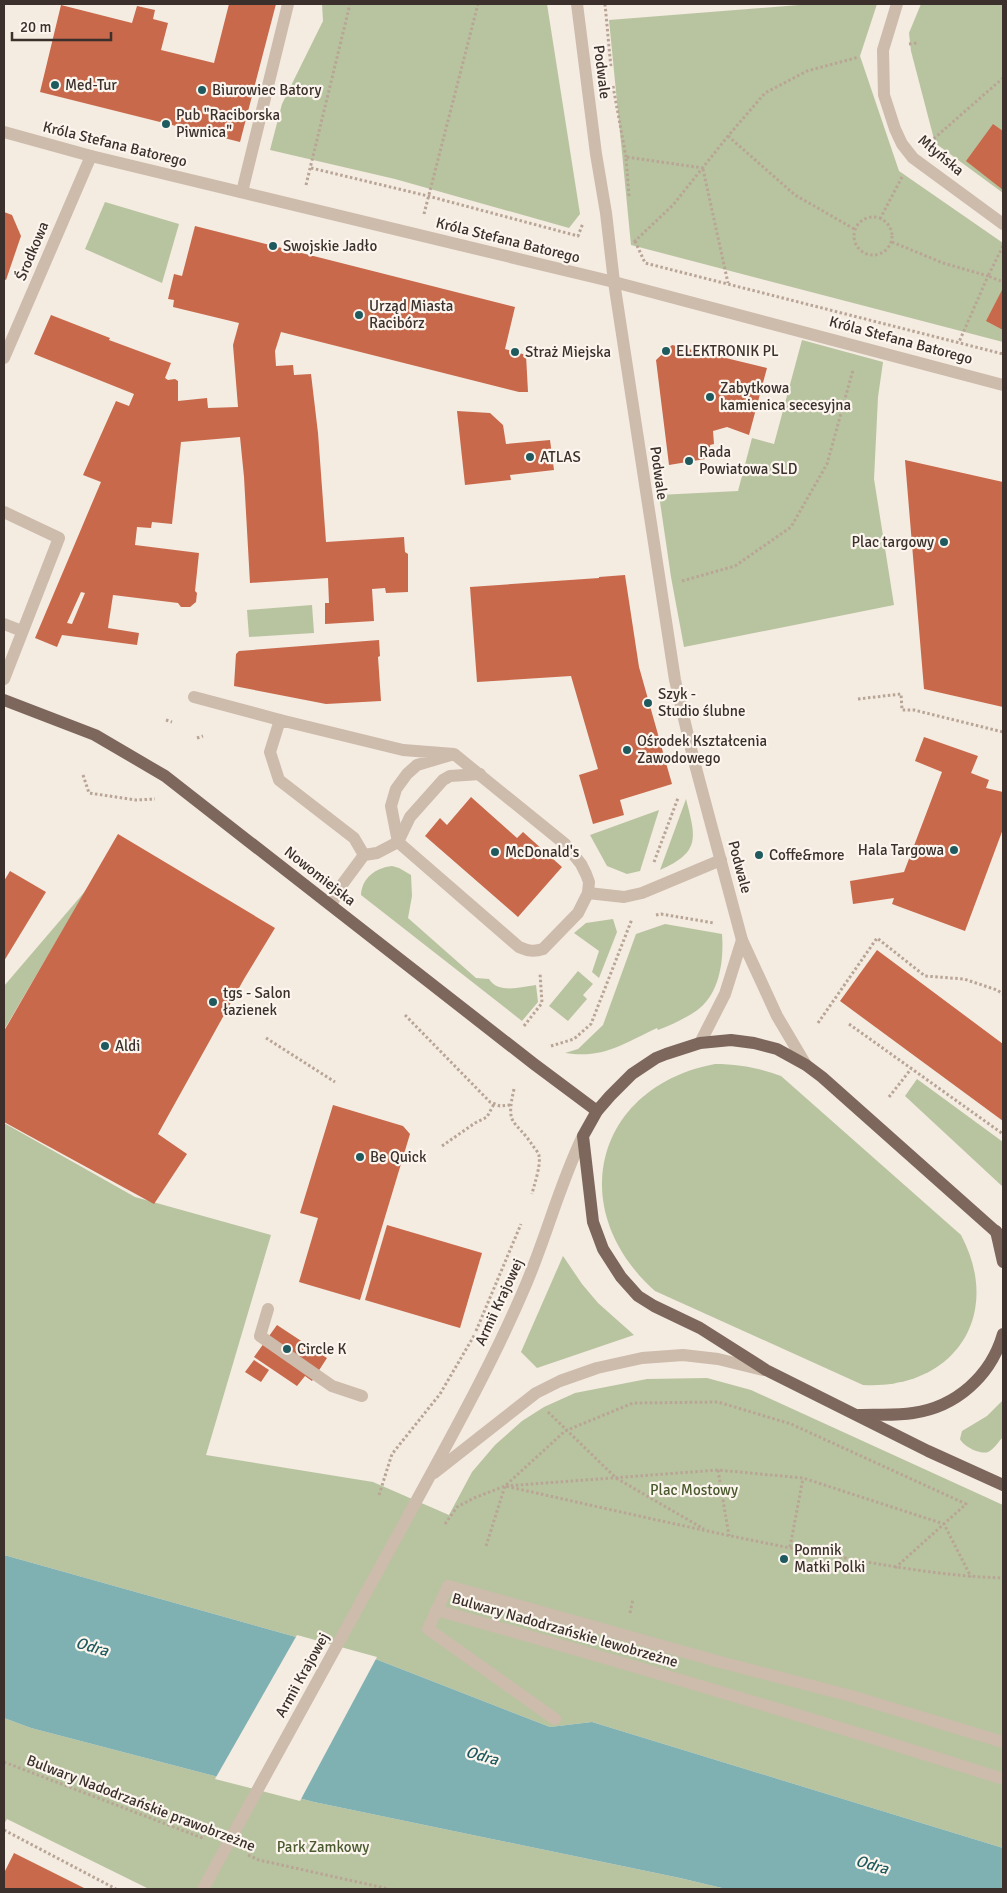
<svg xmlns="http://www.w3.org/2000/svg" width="1007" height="1893" font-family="Signika,sans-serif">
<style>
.green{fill:#b8c4a0}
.water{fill:#7fb0b2}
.pier{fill:#f4ebe1}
.building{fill:#c8694b;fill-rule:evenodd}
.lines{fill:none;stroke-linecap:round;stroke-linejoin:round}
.path{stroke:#b9a596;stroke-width:3;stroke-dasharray:2.5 2.5;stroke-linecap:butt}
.minor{stroke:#cdbbac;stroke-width:12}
.major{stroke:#7d675c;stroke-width:12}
.minor-bridge{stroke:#cdbbac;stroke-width:12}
.poi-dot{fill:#1f5a5e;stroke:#fbf5ee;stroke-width:2}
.labels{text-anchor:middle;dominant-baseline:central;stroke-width:4.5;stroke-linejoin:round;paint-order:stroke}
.street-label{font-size:15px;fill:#3b302b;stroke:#fbf5ee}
.poi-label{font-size:15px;fill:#3b302b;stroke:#fbf5ee;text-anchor:start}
.park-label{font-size:15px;fill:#4a5a2e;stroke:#fbf5ee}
.water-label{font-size:16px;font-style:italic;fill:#1f5a5e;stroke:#fbf5ee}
</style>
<rect width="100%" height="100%" fill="#f4ebe1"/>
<g class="green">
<polygon points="322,4 547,4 580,214 569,228 395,179 270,150 282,104 323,21"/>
<polygon points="811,4 877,4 860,56 899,171 1003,243 1003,342 631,245 609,20"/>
<polygon points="921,4 1003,4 1003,193 935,143 911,51 909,33"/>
<polygon points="105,202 179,224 162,283 85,249"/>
<polygon points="802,340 883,362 878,397 874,479 894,605 684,647 671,577 659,495 738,491 752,438 774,444"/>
<polygon points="312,605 314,633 249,637 247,610"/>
<path d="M686,799C696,838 701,852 660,870Z"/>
<polygon points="659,810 640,871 627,874 607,866 590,835"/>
<path d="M392,866L399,868L411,875L412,896L408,918L476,978L489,979C498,994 521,987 536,985L538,1002L522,1021L361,895C362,878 375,868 392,866Z"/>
<polygon points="87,889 4,1030 4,986"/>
<polygon points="613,919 617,932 599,978 592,972 599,951 574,933 586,923"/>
<path d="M665,924L722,934C724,960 720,995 696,1011C684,1019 671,1025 658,1030L657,1028C623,1044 603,1059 565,1053L578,1049L603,1025L636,934Z"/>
<polygon points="578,971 593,984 583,995 587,999 568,1021 549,1006"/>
<path d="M715,1064C739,1064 759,1068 781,1076L961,1235C1004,1316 953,1390 863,1385L655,1291C564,1210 594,1087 715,1064Z"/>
<polygon points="917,1079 1003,1142 1003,1187 905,1096"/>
<polygon points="4,1123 135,1197 271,1235 206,1455 373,1482 449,1515 472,1472 495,1445 522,1421 544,1407 575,1393 647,1379 707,1378 751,1390 1003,1505 1003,1848 592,1722 550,1727 378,1660 4,1555"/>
<polygon points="563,1256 582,1284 598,1303 634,1335 537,1368 521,1352"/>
<path d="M1003,1400V1437C999,1441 994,1449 988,1452C980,1455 963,1446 960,1439L962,1431L987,1416Z"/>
<polygon points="4,1718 31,1728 314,1802 680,1878 726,1889 149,1889 7,1819 4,1824"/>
</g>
<polygon class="water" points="4,1555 378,1660 550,1727 592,1722 1003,1848 1003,1889 726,1889 680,1878 314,1802 31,1728 4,1718"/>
<polygon class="pier" points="297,1635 377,1657 300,1801 215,1779"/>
<g class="building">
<polygon points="229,4 276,4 240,142 40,92 61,5 132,23 137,6 155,10 153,19 168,23 161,50 214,63"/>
<polygon points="993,124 1003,131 1003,190 966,161"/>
<polygon points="4,212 12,215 21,236 6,280 4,279"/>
<path d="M195,226L515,307L505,349L526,355L528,392H519L281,332L275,351L276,366L293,365L294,375L311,374L318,433L326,542L404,537L405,552L408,554V592L386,593L385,588L372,589L374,621L325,624V603H329L328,578L250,583L244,477L240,437L181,442L172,524L152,522L151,528L137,527L135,545L199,553L195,591L197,593L196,602L190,607H181L178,603L113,595L108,628L139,633L137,645L62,635L57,647L35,638L101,482L83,475L116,401L129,406L134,394L34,354L51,315L110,338L109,340L171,363L165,378L168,380L175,379L178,381V401L207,398L208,408L238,407L233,345L239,323L173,307L174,300L168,299L174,274L182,276ZM81,592L85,593L72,624L67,623Z"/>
<polygon points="1003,288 1003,330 986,321"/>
<polygon points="672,345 767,368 749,435 727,427 713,431 714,444 710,445 711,458 669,465 656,360"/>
<polygon points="457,411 490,413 503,425 506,444 550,440 554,470 510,475 511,480 465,485"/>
<polygon points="905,460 1003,482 1003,707 924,689"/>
<polygon points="625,575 639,667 672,784 620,800 624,815 593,824 579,775 598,769 571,676 477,682 470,587 599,578 599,577"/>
<polygon points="379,640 380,656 378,657 381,701 326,704 234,686 236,654 239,651"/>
<polygon points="924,737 978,756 971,773 989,780 986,788 1003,792 1003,829 965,931 892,904 894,898 853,904 850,881 904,872 942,772 915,761"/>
<polygon points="471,797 517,838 523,832 562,867 518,917 425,836 440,818 447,825"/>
<polygon points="118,834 275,928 244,979 158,1134 187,1154 154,1204 4,1122 4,1031"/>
<polygon points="10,871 46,892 4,961 4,881"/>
<polygon points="877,950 1003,1044 1003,1121 840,1001"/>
<polygon points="333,1105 403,1126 410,1134 360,1300 299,1282 318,1218 300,1213"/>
<polygon points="387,1225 482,1253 460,1328 365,1300"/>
<polygon points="277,1325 327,1358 312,1381 305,1376 297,1386 254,1357"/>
<polygon points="254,1360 269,1370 261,1382 245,1372"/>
<polygon points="14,1853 86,1889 4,1889 4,1873"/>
</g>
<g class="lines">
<g class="path">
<polyline points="605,4 611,68"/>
<polyline points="909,44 917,43"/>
<polyline points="613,86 626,157"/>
<polyline points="728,136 795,195 856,230"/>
<polyline points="930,142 1003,78"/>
<polyline points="311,168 428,196 578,236 583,223"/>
<polyline points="703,169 728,283"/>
<polyline points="306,185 350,4"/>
<polyline points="629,196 626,157 703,168"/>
<polyline points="424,214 478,4"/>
<circle cx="873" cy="236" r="19"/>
<polyline points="880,219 902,177"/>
<polyline points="634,240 635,241 673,205 728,136 765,93 807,71 859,57"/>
<polyline points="635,241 645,263 1003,354"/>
<polyline points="892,242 943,263 988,276 959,342"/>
<polyline points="1003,246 988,276 1003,282"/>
<polyline points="682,581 735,566 791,527 827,464 853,370"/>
<polyline points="858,699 901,694 902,710 914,710 1003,732"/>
<polyline points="166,720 172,722"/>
<polyline points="197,738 203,736"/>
<polyline points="83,775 89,793 136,800 155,799"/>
<polyline points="654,862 678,798"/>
<polyline points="656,915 661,914 714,923"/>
<polyline points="405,1015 490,1102 500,1106 510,1105"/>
<polyline points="818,1023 877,938 925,976 964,979 997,990 1003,994"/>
<polyline points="849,1024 1003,1134"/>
<polyline points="524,1026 542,1003 540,973"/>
<polyline points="266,1038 335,1082"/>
<polyline points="551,1046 574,1039 591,1024 632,919"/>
<path d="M514,1089C505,1128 515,1118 533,1146C535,1149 539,1153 539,1156C541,1166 534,1185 532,1194"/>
<polyline points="889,1097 911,1069"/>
<polyline points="442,1146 475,1123 487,1117 494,1104"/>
<polyline points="476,1331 521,1224"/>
<polyline points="548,1412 616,1478 704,1529"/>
<polyline points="718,1470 729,1536"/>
<polyline points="379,1495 392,1454 440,1394 475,1334"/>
<path d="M445,1524L457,1507L474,1498L505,1486C604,1508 702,1531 801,1550C868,1562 935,1576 1003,1578"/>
<polyline points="486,1546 505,1486"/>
<polyline points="790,1547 803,1478"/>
<polyline points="895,1568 966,1504 791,1424 718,1402 633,1403 565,1431 505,1486 718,1470 803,1478 944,1524 971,1577"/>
<polyline points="630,1613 633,1599"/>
<polyline points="4,1762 205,1839"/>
<polyline points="4,1830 116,1889"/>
<polyline points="248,1855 259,1860 389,1889"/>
</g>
<g class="minor">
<polyline points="577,4 596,154 606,213 614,282 675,680 693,757 742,940 777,1016 806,1065"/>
<polyline points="897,4 883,50 884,95 895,129 902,144 913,158 1003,224"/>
<polyline points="4,132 91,156 614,282 1003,385"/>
<polyline points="242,192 288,4"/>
<polyline points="4,358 91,156"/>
<polyline points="4,512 59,538 4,679"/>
<polyline points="4,624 22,631"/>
<polyline points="194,697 280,720"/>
<path d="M364,855L354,838L279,780L270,752L280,720L403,750L454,754L565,844L581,864L586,874L589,882L588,893L578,913L543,949C534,952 528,951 519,947L398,842L391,806L396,789L407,774L417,765L454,754"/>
<polyline points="588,893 624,897 642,893 721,860"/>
<polyline points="331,905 341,886 364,855 377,853 398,842 410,817 443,780 450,776 480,774"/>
<polyline points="700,1043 725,994 742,940"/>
<polyline points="268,1309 260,1336 332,1386 362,1396"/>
<polyline points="434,1473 536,1393 560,1381 597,1368 642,1358 683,1355 718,1359 763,1370"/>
<path d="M412,1509C451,1437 492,1364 524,1289C546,1239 559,1185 583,1136"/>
<path d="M436,1610C626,1663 815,1719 1003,1779"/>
<polyline points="555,1719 428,1629 448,1586 720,1662 851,1696 1003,1742"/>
</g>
<g class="major">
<polyline points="4,700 95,735 165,776 534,1064 597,1111"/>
<polyline points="996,1231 1003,1262"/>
<polyline points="1003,1238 822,1077 806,1065 777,1049 754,1043 731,1040 700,1043 666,1054 656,1058 632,1074 610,1096 597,1111 583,1136 593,1222 603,1249 621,1277 638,1296 654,1306 700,1328 766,1370 928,1451 1003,1485"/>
<path d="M859,1415C876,1414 895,1416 913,1413C956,1407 991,1376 1003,1334"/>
</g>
<polyline class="minor-bridge" points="203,1889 412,1509"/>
</g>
<g class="poi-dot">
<circle cx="55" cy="85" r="5"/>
<circle cx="202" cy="90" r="5"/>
<circle cx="166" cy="124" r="5"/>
<circle cx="273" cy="246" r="5"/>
<circle cx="359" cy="315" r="5"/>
<circle cx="666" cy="351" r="5"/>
<circle cx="515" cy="352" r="5"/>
<circle cx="710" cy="397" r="5"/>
<circle cx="530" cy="457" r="5"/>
<circle cx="689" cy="461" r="5"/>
<circle cx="944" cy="542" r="5"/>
<circle cx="648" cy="703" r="5"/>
<circle cx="627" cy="750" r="5"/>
<circle cx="954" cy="850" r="5"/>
<circle cx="495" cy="852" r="5"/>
<circle cx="759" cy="855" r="5"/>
<circle cx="213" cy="1002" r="5"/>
<circle cx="105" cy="1046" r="5"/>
<circle cx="360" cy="1157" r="5"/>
<circle cx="287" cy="1349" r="5"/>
<circle cx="784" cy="1559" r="5"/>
</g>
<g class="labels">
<g class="street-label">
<text transform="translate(602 72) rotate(83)">Podwale</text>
<text transform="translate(115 144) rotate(14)">Króla Stefana Batorego</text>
<text transform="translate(941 155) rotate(40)">Młyńska</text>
<text transform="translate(508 240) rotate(14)">Króla Stefana Batorego</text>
<text transform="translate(32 251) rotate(-67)">Środkowa</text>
<text transform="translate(901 340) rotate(15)">Króla Stefana Batorego</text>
<text transform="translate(659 473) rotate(82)">Podwale</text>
<text transform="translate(740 867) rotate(75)">Podwale</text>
<text transform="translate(320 876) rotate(38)">Nowomiejska</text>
<text transform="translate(499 1302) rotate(-65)">Armii Krajowej</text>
<text transform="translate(565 1630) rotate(16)">Bulwary Nadodrzańskie lewobrzeżne</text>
<text transform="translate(302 1675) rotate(-61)">Armii Krajowej</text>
<text transform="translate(141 1803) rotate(21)">Bulwary Nadodrzańskie prawobrzeżne</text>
</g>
<g class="poi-label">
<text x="65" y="85">Med-Tur</text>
<text x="212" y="90">Biurowiec Batory</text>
<text x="176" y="115">Pub "Raciborska<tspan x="176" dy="17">Piwnica"</tspan></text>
<text x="283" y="246">Swojskie Jadło</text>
<text x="369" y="306">Urząd Miasta<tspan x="369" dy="17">Racibórz</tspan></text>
<text x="676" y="351">ELEKTRONIK PL</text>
<text x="525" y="352">Straż Miejska</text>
<text x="720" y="388">Zabytkowa<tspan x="720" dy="17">kamienica secesyjna</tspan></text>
<text x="699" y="452">Rada<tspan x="699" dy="17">Powiatowa SLD</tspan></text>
<text x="540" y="457">ATLAS</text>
<text x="934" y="542" text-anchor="end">Plac targowy</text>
<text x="658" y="694">Szyk -<tspan x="658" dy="17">Studio ślubne</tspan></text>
<text x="637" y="741">Ośrodek Kształcenia<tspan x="637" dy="17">Zawodowego</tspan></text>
<text x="944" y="850" text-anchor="end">Hala Targowa</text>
<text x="505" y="852">McDonald's</text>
<text x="769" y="855">Coffe&amp;more</text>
<text x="223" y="993">tgs - Salon<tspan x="223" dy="17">łazienek</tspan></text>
<text x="115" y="1046">Aldi</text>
<text x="370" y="1157">Be Quick</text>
<text x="297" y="1349">Circle K</text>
<text x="794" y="1550">Pomnik<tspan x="794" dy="17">Matki Polki</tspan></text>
</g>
<g class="park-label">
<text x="694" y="1490">Plac Mostowy</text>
<text x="323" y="1847">Park Zamkowy</text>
</g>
<g class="water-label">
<text transform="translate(92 1647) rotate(16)">Odra</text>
<text transform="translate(482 1756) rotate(16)">Odra</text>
<text transform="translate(872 1865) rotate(16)">Odra</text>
</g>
</g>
<rect width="1007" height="1893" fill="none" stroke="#3b302b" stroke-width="10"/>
<path d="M12 32v8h99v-8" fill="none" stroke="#3b302b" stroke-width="2.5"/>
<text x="20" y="32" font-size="15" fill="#3b302b" stroke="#fbf5ee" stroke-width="4" paint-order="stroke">20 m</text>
</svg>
